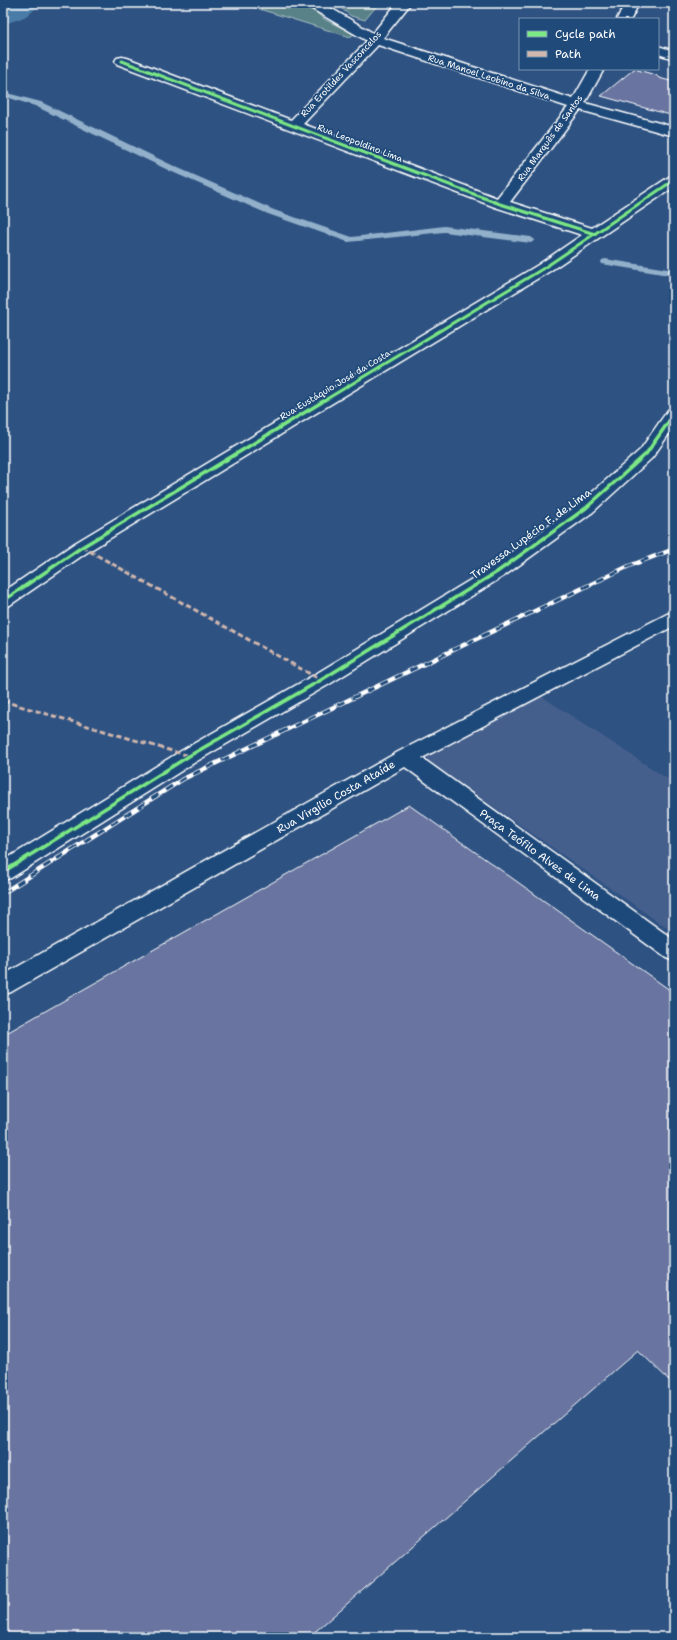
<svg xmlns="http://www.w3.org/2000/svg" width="677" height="1640" font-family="'Shantell Sans',sans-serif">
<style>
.built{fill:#445f8d}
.green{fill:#588188;stroke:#acc0c4}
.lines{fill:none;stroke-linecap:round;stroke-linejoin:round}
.stream{fill:#92b0ca;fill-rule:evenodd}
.river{fill:#4a7ba7;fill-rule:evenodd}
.building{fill:#6974a0;stroke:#fff}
.street-casing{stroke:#fff;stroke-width:3}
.street{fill:#1f4a7a;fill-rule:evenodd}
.rail-casing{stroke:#fff;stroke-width:4.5}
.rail{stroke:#1f4a7a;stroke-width:3;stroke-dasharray:8;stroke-linecap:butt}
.quiet{stroke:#d1b7ad;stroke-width:3;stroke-dasharray:5.5 3;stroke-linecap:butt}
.cycleway-far1-casing{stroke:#1f4a7a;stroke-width:4.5}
.cycleway-casing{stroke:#1f4a7a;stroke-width:6}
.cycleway-far1{stroke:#7ce984;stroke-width:3}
.cycleway{stroke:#7ce984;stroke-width:3.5}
.labels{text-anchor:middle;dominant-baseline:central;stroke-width:3.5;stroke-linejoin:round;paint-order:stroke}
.far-street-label{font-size:9px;fill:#fff;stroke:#1f4a7a}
.street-label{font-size:11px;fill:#fff;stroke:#1f4a7a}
</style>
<rect width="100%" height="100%" fill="#2e5282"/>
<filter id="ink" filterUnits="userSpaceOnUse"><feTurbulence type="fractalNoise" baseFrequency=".025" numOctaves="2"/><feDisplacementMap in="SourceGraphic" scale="8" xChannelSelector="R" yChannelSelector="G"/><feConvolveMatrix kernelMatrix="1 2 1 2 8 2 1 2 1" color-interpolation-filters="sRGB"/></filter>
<g filter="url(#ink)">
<polygon class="built" points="535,692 674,783 674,933 423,757"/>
<g class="green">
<polygon points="240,3 305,3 324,19 354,34 350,37"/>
<polygon points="335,3 379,3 365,20 351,16"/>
</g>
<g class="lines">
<g class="stream">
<polygon points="3,92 41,102 176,167 274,210 352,237 444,226 531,237 535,240 531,243 444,232 348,242 268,214 170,171 35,106 3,96"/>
<polygon points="605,259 674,270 674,276 602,264 601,262 602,260"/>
</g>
<path class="river" d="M3,3H40C31,16 19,20 3,24Z"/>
</g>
<g class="building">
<polygon points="634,69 656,75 659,78 674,82 674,116 601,96"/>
<polygon points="409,805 674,993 674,1385 638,1350 309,1637 3,1637 3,1035"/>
</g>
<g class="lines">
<g class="street-casing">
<g id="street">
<path d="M305,3H322L373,33L397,3H411L383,38L573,99L590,69H604L585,103L674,127V136L580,110L510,202L592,228L669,177L674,175V187L550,271L89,551L10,605L3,607V592L75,543L538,265L582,235L495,207L117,64L115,61L117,58L122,57L127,58L291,120L367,41L307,6ZM378,45L568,107L497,198L303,124Z"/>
<polygon points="625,3 639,3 631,19 617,19"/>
<polygon points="658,46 674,51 674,59 658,54"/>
<polygon points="674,409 674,427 652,458 593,512 504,576 328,685 197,761 11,878 3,880 3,861 181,751 314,675 490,568 579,504 640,450 668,410"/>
<polygon points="674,612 674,626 422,758 674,940 674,961 666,958 405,767 11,992 3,995 3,975 398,752 667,614"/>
</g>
</g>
<use href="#street" class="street"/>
<g class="rail-casing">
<polyline id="rail" points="3,893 183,779 629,566 674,549"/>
</g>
<use href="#rail" class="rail"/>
<g class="quiet">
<polyline points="82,547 321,680"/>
<polyline points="3,701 189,756"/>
</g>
<g class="cycleway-far1-casing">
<g id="cycleway-far1">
<polyline points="122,61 500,204 595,234"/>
<polyline points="320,403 544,268 674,180"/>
</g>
</g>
<g class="cycleway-casing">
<g id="cycleway">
<polyline points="3,601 82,547 322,402"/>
<polyline points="3,872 189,756 321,680 497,572 586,508 646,454 674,414"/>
</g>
</g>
<use href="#cycleway-far1" class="cycleway-far1"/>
<use href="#cycleway" class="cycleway"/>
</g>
</g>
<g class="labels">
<g class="far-street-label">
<text transform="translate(341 74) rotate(-47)">Rua Erotildes Vasconcelos</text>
<text transform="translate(489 77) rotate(18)">Rua Manoel Leobino da Silva</text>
<text transform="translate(550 138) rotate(-54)">Rua Marquês de Santos</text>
<text transform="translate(360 143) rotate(21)">Rua Leopoldino Lima</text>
<text transform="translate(335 385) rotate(-31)">Rua Eustáquio José da Costa</text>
</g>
<g class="street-label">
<text transform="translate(531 534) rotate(-36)">Travessa Lupécio F. de Lima</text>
<text transform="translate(336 797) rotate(-30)">Rua Virgílio Costa Ataíde</text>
<text transform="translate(540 855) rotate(36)">Praça Teófilo Alves de Lima</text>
</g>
</g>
<rect width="677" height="1640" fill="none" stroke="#1f4a7a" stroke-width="16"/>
<rect x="8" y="8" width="661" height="1624" fill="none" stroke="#fff" stroke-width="1.5" filter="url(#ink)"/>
<rect x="519" y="18" width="140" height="52" fill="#1f4a7a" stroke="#7992af"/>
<rect x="527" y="31" width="20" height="6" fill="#7ce984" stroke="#7992af"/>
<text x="555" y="38" font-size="12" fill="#ffffff">Cycle path</text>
<rect x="527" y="51" width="20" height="6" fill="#d1b7ad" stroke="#7992af"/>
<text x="555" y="58" font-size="12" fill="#ffffff">Path</text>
</svg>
